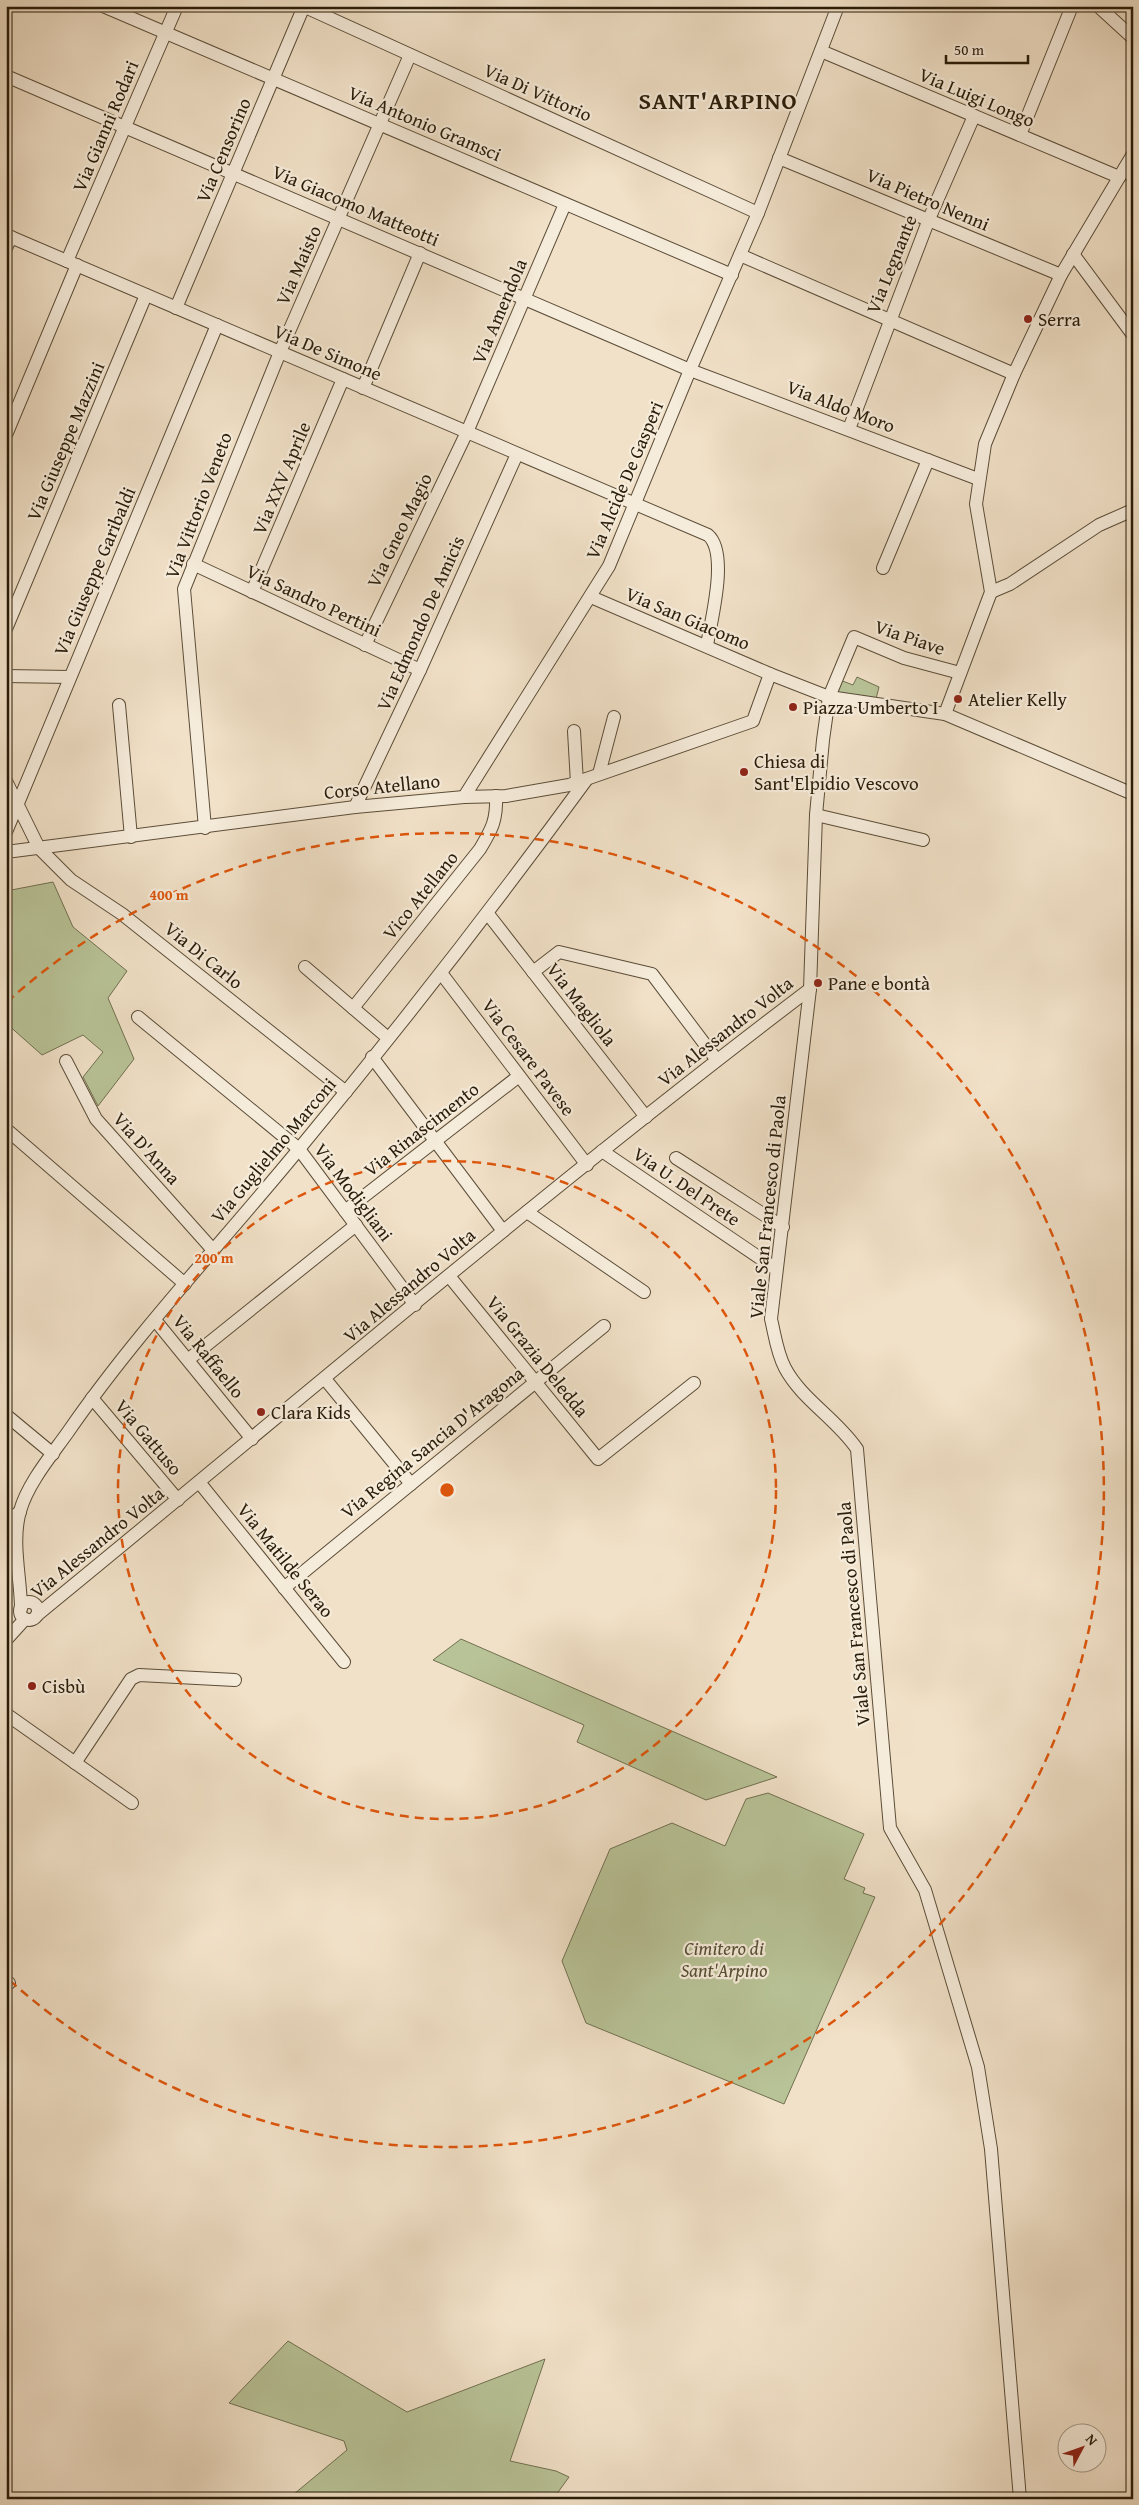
<svg xmlns="http://www.w3.org/2000/svg" width="1139" height="2505" font-family="'Gentium Book Plus',serif">
<style>
.green{fill:#b8c397;stroke:#707050}
.lines{fill:none;stroke-linecap:round;stroke-linejoin:round}
.minor-casing{stroke:#5b4d38;stroke-width:14}
.minor{stroke:#f6ecdb;stroke-width:12}
.ring{fill:none;stroke:#de560c;stroke-width:2.5;stroke-dasharray:9 6}
.poi-dot{fill:#8f2418;stroke:#f6ecdb;stroke-width:2}
.labels{text-anchor:middle;dominant-baseline:central;stroke-width:4.5;stroke-linejoin:round;paint-order:stroke}
.street-label{font-size:19px;fill:#291c08;stroke:#f6ecdb}
.poi-label{font-size:19px;fill:#291c08;stroke:#f6ecdb;text-anchor:start}
.park-label{font-size:19px;font-style:italic;fill:#544e33;stroke:#f6ecdb}
.district-label{font-size:24px;font-weight:bold;letter-spacing:1px;fill:#291c08;stroke:#f6ecdb}
.centre{fill:#de560c;stroke:#f6ecdb;stroke-width:2.5}
.ring-label{font-size:15px;text-anchor:middle;font-weight:bold;fill:#de560c;stroke:#f6ecdb;stroke-width:4.5;stroke-linejoin:round;paint-order:stroke}
</style>
<rect width="100%" height="100%" fill="#f1e1c8"/>
<filter id="stains"><feTurbulence type="fractalNoise" baseFrequency=".004" numOctaves="4"/><feColorMatrix values="0 0 0 0 .2 0 0 0 0 .09 0 0 0 0 .02 0 0 0 .5 -.17"/></filter>
<radialGradient id="worn" r=".72"><stop offset=".6" stop-color="#630" stop-opacity="0"/><stop offset="1" stop-color="#630" stop-opacity=".3"/></radialGradient>
<g class="green">
<polygon points="857,677 879,687 875,703 833,697 840,680 853,685"/>
<polygon points="53,882 73,927 127,971 108,998 134,1059 98,1106 83,1077 103,1052 83,1035 42,1055 6,1023 6,891"/>
<polygon points="461,1639 777,1777 706,1800 577,1742 584,1725 433,1660"/>
<polygon points="768,1793 864,1834 844,1879 865,1888 863,1893 875,1897 784,2104 586,2023 562,1961 610,1849 672,1823 725,1846 746,1799"/>
<polygon points="288,2341 407,2412 545,2359 510,2461 556,2471 569,2477 553,2499 288,2499 347,2450 344,2441 229,2403"/>
</g>
<g class="lines">
<g class="minor-casing">
<g id="minor">
<polyline points="103,6 732,275"/>
<polyline points="303,6 758,213"/>
<polyline points="1098,6 1133,38"/>
<polyline points="821,51 1119,177"/>
<polyline points="6,76 690,370 978,479"/>
<polyline points="1020,135 1072,6"/>
<polyline points="779,158 1061,275"/>
<polyline points="1125,168 1133,178"/>
<path d="M6,235L708,535C729,553 711,621 707,645"/>
<polyline points="6,248 11,237"/>
<polyline points="1073,254 1133,335"/>
<polyline points="740,255 1014,374"/>
<polyline points="67,261 177,6"/>
<polyline points="176,308 304,6"/>
<polyline points="363,388 420,253"/>
<polyline points="849,429 929,219 974,116"/>
<polyline points="6,435 77,265"/>
<polyline points="193,564 420,670"/>
<polyline points="883,568 928,460"/>
<polyline points="252,592 343,379"/>
<polyline points="991,592 1010,584 1099,525 1133,510"/>
<polyline points="591,597 770,674 829,697 945,714 1133,794"/>
<polyline points="6,629 146,295"/>
<polyline points="365,645 467,432 565,204"/>
<path d="M960,673L904,658L854,637L829,697L823,740L816,815L810,989L771,1319C775,1336 777,1353 785,1368C802,1400 837,1419 857,1449L890,1828L925,1890L978,2067L991,2149L1020,2499"/>
<polyline points="6,676 70,677"/>
<polyline points="119,705 131,837"/>
<polyline points="945,714 991,592 976,504 985,444 1014,374 1061,275 1133,154"/>
<polyline points="574,731 577,783"/>
<polyline points="599,774 614,717"/>
<polyline points="6,781 39,848 71,880 122,914 346,1092"/>
<polyline points="464,797 609,566 690,370 758,213 838,6"/>
<polyline points="355,807 420,670 517,454"/>
<polyline points="816,815 923,840"/>
<polyline points="205,828 184,589 280,352 410,55"/>
<polyline points="6,832 217,325"/>
<polyline points="6,852 355,807 464,797 506,796 569,785 753,721 770,674"/>
<polyline points="488,914 646,1117"/>
<polyline points="305,967 388,1038"/>
<polyline points="533,972 559,952 652,974 716,1059"/>
<polyline points="441,973 587,1165"/>
<path d="M353,1008L480,849C492,829 497,820 496,796"/>
<polyline points="138,1017 299,1149 415,1305"/>
<polyline points="372,1057 503,1231"/>
<polyline points="66,1061 96,1119 213,1250"/>
<polyline points="6,1129 185,1284"/>
<polyline points="602,1151 776,1269"/>
<polyline points="676,1158 783,1227"/>
<polyline points="345,1211 519,1076"/>
<polyline points="527,1212 644,1292"/>
<polyline points="449,1276 598,1459 694,1383"/>
<polyline points="155,1320 252,1439"/>
<polyline points="189,1359 356,1225"/>
<polyline points="325,1379 411,1484"/>
<polyline points="92,1398 178,1500"/>
<polyline points="6,1415 53,1454"/>
<polyline points="199,1482 344,1662"/>
<polyline points="6,1521 20,1512"/>
<polyline points="284,1588 604,1326"/>
<circle cx="29" cy="1611" r="9"/>
<path d="M21,1609C21,1578 11,1542 20,1511C28,1483 51,1456 68,1432C137,1332 222,1243 299,1149C399,1028 495,905 587,779"/>
<path d="M37,1615C294,1405 546,1189 810,989"/>
<polyline points="6,1640 25,1619"/>
<polyline points="6,1714 132,1803"/>
<polyline points="75,1763 131,1679 139,1675 235,1680"/>
<polyline points="6,1981 9,1983"/>
</g>
</g>
<use href="#minor" class="minor"/>
</g>
<g class="ring">
<circle cx="447" cy="1490" r="329"/>
<path d="M7 1002A657 657 0 1 1 7 1978"/>
</g>
<g class="poi-dot">
<circle cx="1028" cy="319" r="5"/>
<circle cx="958" cy="699" r="5"/>
<circle cx="793" cy="707" r="5"/>
<circle cx="744" cy="772" r="5"/>
<circle cx="818" cy="983" r="5"/>
<circle cx="261" cy="1412" r="5"/>
<circle cx="32" cy="1686" r="5"/>
</g>
<g class="labels">
<g class="street-label">
<text transform="translate(538 92) rotate(24)">Via Di Vittorio</text>
<text transform="translate(977 97) rotate(23)">Via Luigi Longo</text>
<text transform="translate(425 123) rotate(23)">Via Antonio Gramsci</text>
<text transform="translate(105 126) rotate(-67)">Via Gianni Rodari</text>
<text transform="translate(223 150) rotate(-67)">Via Censorino</text>
<text transform="translate(928 199) rotate(23)">Via Pietro Nenni</text>
<text transform="translate(356 205) rotate(23)">Via Giacomo Matteotti</text>
<text transform="translate(891 264) rotate(-68)">Via Legnante</text>
<text transform="translate(298 265) rotate(-66)">Via Maisto</text>
<text transform="translate(499 311) rotate(-67)">Via Amendola</text>
<text transform="translate(328 352) rotate(23)">Via De Simone</text>
<text transform="translate(841 406) rotate(21)">Via Aldo Moro</text>
<text transform="translate(65 441) rotate(-67)">Via Giuseppe Mazzini</text>
<text transform="translate(281 478) rotate(-67)">Via XXV Aprile</text>
<text transform="translate(624 480) rotate(-67)">Via Alcide De Gasperi</text>
<text transform="translate(198 505) rotate(-69)">Via Vittorio Veneto</text>
<text transform="translate(399 530) rotate(-64)">Via Gneo Magio</text>
<text transform="translate(94 571) rotate(-67)">Via Giuseppe Garibaldi</text>
<text transform="translate(314 600) rotate(25)">Via Sandro Pertini</text>
<text transform="translate(688 618) rotate(23)">Via San Giacomo</text>
<text transform="translate(420 623) rotate(-66)">Via Edmondo De Amicis</text>
<text transform="translate(910 637) rotate(19)">Via Piave</text>
<text transform="translate(382 786) rotate(-6)">Corso Atellano</text>
<text transform="translate(420 895) rotate(-51)">Vico Atellano</text>
<text transform="translate(204 955) rotate(39)">Via Di Carlo</text>
<text transform="translate(582 1004) rotate(52)">Via Magliola</text>
<text transform="translate(725 1031) rotate(-38)">Via Alessandro Volta</text>
<text transform="translate(529 1057) rotate(53)">Via Cesare Pavese</text>
<text transform="translate(421 1129) rotate(-38)">Via Rinascimento</text>
<text transform="translate(147 1148) rotate(48)">Via D'Anna</text>
<text transform="translate(273 1150) rotate(-50)">Via Guglielmo Marconi</text>
<text transform="translate(687 1186) rotate(34)">Via U. Del Prete</text>
<text transform="translate(354 1192) rotate(53)">Via Modigliani</text>
<text transform="translate(767 1207) rotate(-84)">Viale San Francesco di Paola</text>
<text transform="translate(409 1285) rotate(-40)">Via Alessandro Volta</text>
<text transform="translate(209 1356) rotate(51)">Via Raffaello</text>
<text transform="translate(538 1356) rotate(51)">Via Grazia Deledda</text>
<text transform="translate(149 1437) rotate(50)">Via Gattuso</text>
<text transform="translate(432 1442) rotate(-39)">Via Regina Sancia D'Aragona</text>
<text transform="translate(97 1542) rotate(-39)">Via Alessandro Volta</text>
<text transform="translate(286 1560) rotate(51)">Via Matilde Serao</text>
<text transform="translate(853 1614) rotate(-95)">Viale San Francesco di Paola</text>
</g>
<g class="poi-label">
<text x="1038" y="319">Serra</text>
<text x="968" y="699">Atelier Kelly</text>
<text x="803" y="707">Piazza Umberto I</text>
<text x="754" y="761">Chiesa di<tspan x="754" dy="22">Sant'Elpidio Vescovo</tspan></text>
<text x="828" y="983">Pane e bontà</text>
<text x="271" y="1412">Clara Kids</text>
<text x="42" y="1686">Cisbù</text>
</g>
<g class="park-label">
<text x="724" y="1948">Cimitero di<tspan x="724" dy="22">Sant'Arpino</tspan></text>
</g>
<g class="district-label">
<text x="718" y="100">SANT'ARPINO</text>
</g>
</g>
<circle cx="447" cy="1490" r="8" class="centre"/>
<g class="ring-label">
<text x="169" y="900">400 m</text>
<text x="214" y="1263">200 m</text>
</g>
<rect width="1139" height="2505" fill="none" stroke="#f1e1c8" stroke-width="25"/>
<rect x="8" y="8" width="1124" height="2490" fill="none" stroke="#291c08" stroke-width="2.5"/>
<rect x="12" y="12" width="1114" height="2480" fill="none" stroke="#291c08"/>
<g transform="translate(1082 2448) rotate(49)"><circle r="24" fill="#f6ecdb" stroke="#a49987"/>
<path d="M0-4L9 19L0 12L-9 19Z" fill="#8f2418"/>
<text y="-8" font-size="14" font-weight="bold" text-anchor="middle" fill="#291c08">N</text>
</g>
<path d="M946 55v8h82v-8" fill="none" stroke="#291c08" stroke-width="2.5"/>
<text x="954" y="55" font-size="15" fill="#291c08" stroke="#f6ecdb" stroke-width="4" paint-order="stroke">50 m</text>
<rect width="100%" height="100%" filter="url(#stains)"/>
<rect width="100%" height="100%" fill="url(#worn)"/>
</svg>
